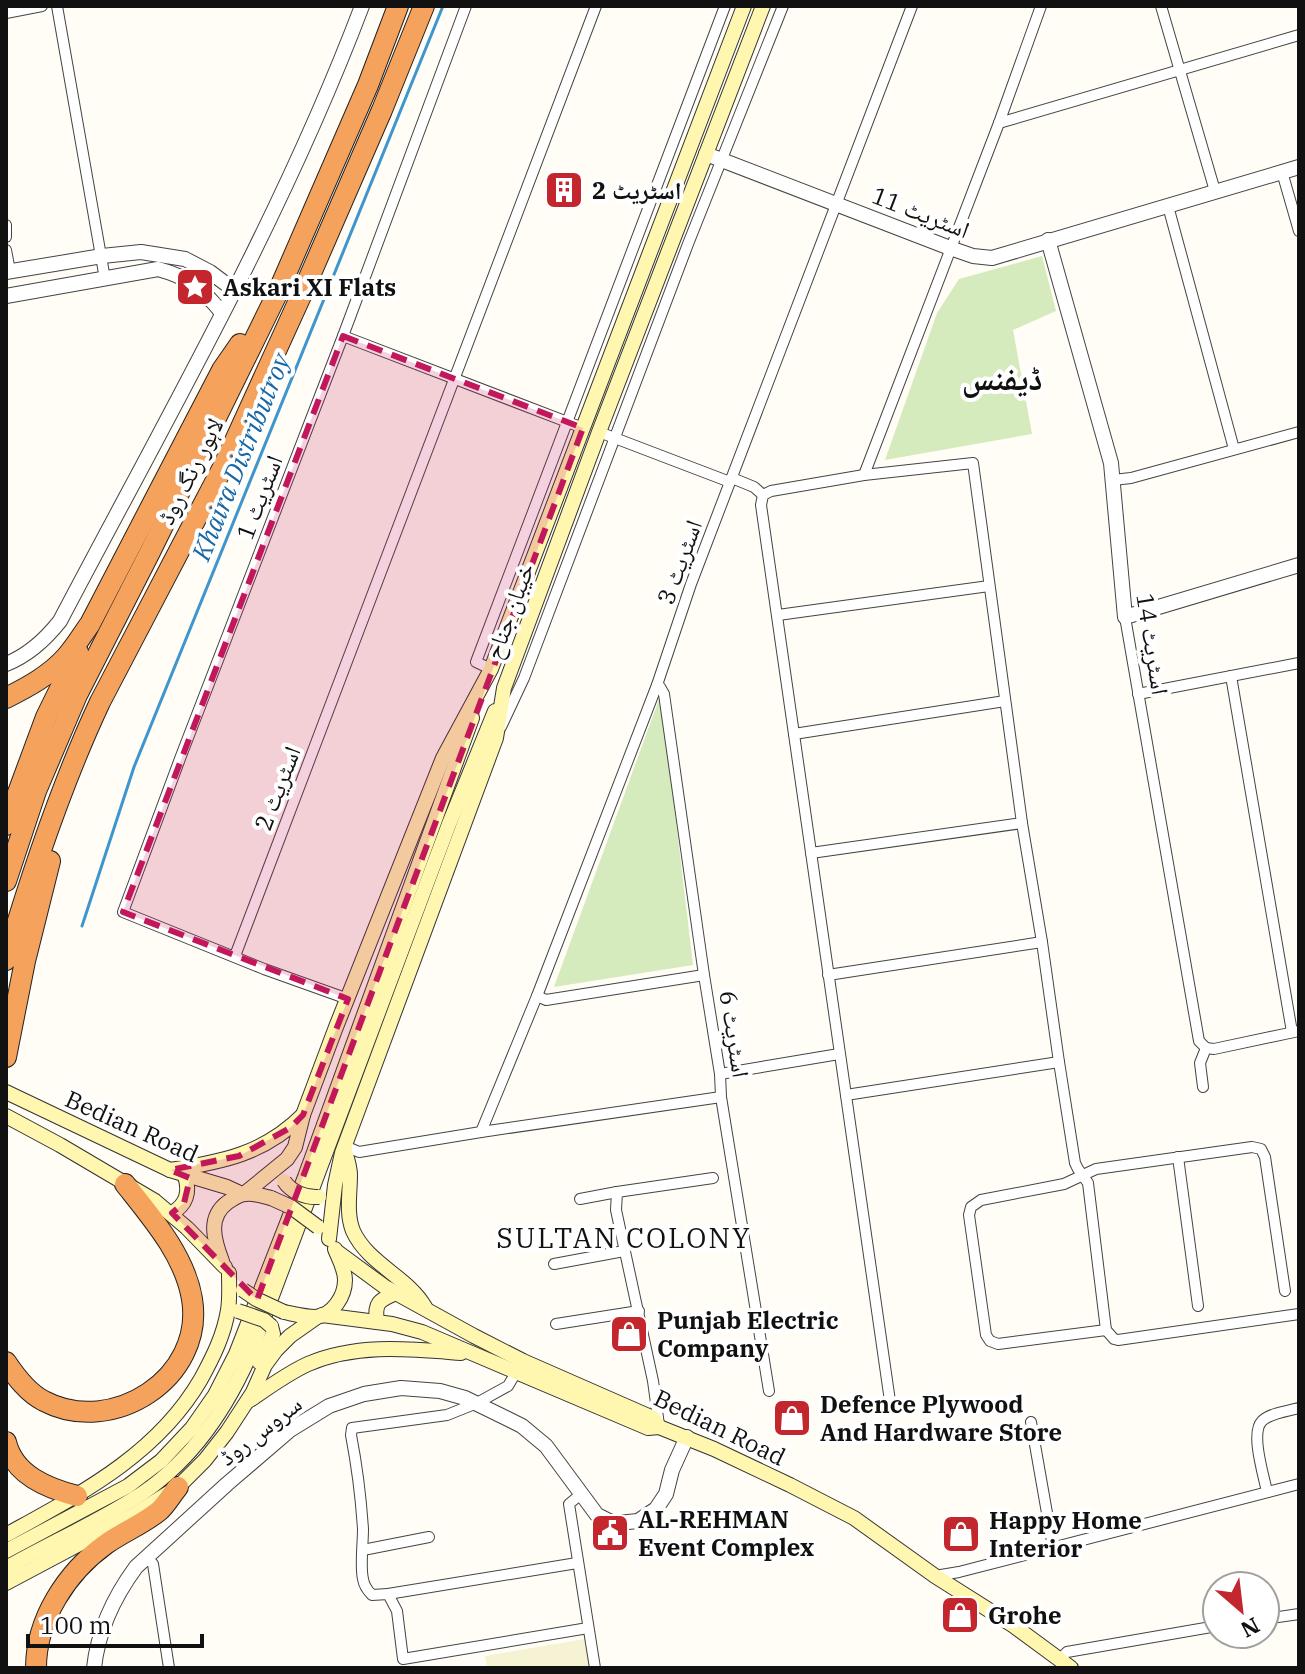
<svg xmlns="http://www.w3.org/2000/svg" width="1305" height="1674" font-family="'IBM Plex Serif','Noto Naskh Arabic',serif">
<style>
.farmland{fill:#f6f3d4}
.green{fill:#d5ebbd}
.lines{fill:none;stroke-linecap:round;stroke-linejoin:round}
.stream{stroke:#3f96cf;stroke-width:3}
.minor-casing{stroke:#444;stroke-width:12}
.tertiary-casing{stroke:#444;stroke-width:16}
.secondary-casing{stroke:#333;stroke-width:16}
.motorway-casing{stroke:#222;stroke-width:22}
.minor{stroke:#fff;stroke-width:10}
.tertiary{stroke:#fff;stroke-width:14}
.secondary{stroke:#fff6b0;stroke-width:14}
.motorway{stroke:#f5a25d;stroke-width:20}
.secondary-bridge-casing{stroke:#333;stroke-width:16;stroke-linecap:butt}
.secondary-bridge{stroke:#fff6b0;stroke-width:14}
.marked{fill:#c2185b;fill-opacity:0.2;stroke:#c2185b;stroke-width:6;stroke-dasharray:16 10;stroke-linejoin:round}
.labels{text-anchor:middle;dominant-baseline:central;stroke-width:8;stroke-linejoin:round;paint-order:stroke}
.poi-label{font-size:24px;font-weight:bold;fill:#111;stroke:#fff;text-anchor:start}
.street-label{font-size:24px;fill:#111;stroke:#fff}
.water-label{font-size:26px;font-style:italic;fill:#1768a6;stroke:#fff}
.quarter-label{font-size:28px;letter-spacing:2px;fill:#111;stroke:#fff}
.district-label{font-size:32px;font-weight:bold;fill:#111;stroke:#fff}
</style>
<rect width="100%" height="100%" fill="#fffdf5"/>
<polygon class="farmland" points="585,1639 590,1668 487,1668 485,1656"/>
<g class="green">
<polygon points="1042,256 1056,311 1013,330 1032,434 885,460 937,313 959,279"/>
<polygon points="661,694 693,965 554,987"/>
</g>
<g class="lines">
<polyline class="stream" points="82,926 134,767 443,6"/>
<g class="minor-casing">
<g id="minor">
<polyline points="57,6 105,279"/>
<polyline points="1161,6 1215,191"/>
<polyline points="6,13 42,6"/>
<polyline points="999,123 1299,35"/>
<polyline points="1282,172 1299,231"/>
<polyline points="1168,206 1234,449"/>
<polyline points="6,225 6,237"/>
<polyline points="6,250 10,271"/>
<polyline points="343,336 583,428"/>
<polyline points="599,432 730,482"/>
<polyline points="864,475 999,123 1041,6"/>
<polyline points="732,478 754,487 763,495"/>
<polyline points="1113,480 1131,478 1299,432"/>
<polyline points="763,495 771,491 864,475 973,463 1022,823 1042,942 1059,1062 1075,1163 1078,1169 1088,1183 1106,1330 1114,1339 1118,1340 1299,1314"/>
<polyline points="763,495 761,505 891,1408"/>
<polyline points="778,615 989,586"/>
<polyline points="1125,617 1199,1041 1206,1048 1214,1049 1299,1031"/>
<polyline points="491,669 476,662 725,6"/>
<polyline points="1231,676 1292,1032"/>
<polyline points="657,685 660,687 664,694 704,975 720,1074 721,1097 769,1391"/>
<polyline points="1138,694 1299,663"/>
<polyline points="501,727 524,678 688,244 783,6"/>
<polyline points="794,734 1005,701"/>
<polyline points="811,853 1022,823"/>
<polyline points="235,956 596,6"/>
<polyline points="828,975 1042,942"/>
<polyline points="537,996 546,1000 704,975"/>
<polyline points="348,999 264,969 123,912 181,756 343,336 466,6"/>
<polyline points="720,1074 839,1054"/>
<polyline points="1203,1087 1200,1063 1206,1048"/>
<polyline points="846,1095 1059,1062"/>
<polyline points="481,1132 537,996 657,685 691,584 912,6"/>
<polyline points="345,1146 359,1152 481,1132 721,1097"/>
<polyline points="1178,1157 1198,1306"/>
<polyline points="580,1199 617,1192"/>
<polyline points="554,1264 624,1251"/>
<polyline points="556,1324 639,1311"/>
<polyline points="1106,1330 998,1344 990,1341 986,1335 969,1215 971,1207 981,1200 1064,1184 1096,1169 1252,1147 1261,1149 1265,1157 1285,1291"/>
<path d="M518,1369L508,1386L477,1403L447,1415L352,1428L351,1435C357,1466 361,1498 363,1529C363,1544 360,1566 363,1579C364,1586 367,1590 372,1595L388,1594L397,1611L403,1659L588,1628"/>
<polyline points="1031,1422 1053,1547"/>
<polyline points="659,1425 653,1381 616,1210 617,1192 713,1178"/>
<path d="M1267,1492C1264,1476 1250,1433 1262,1421C1270,1413 1288,1411 1299,1408"/>
<polyline points="581,1494 569,1504 595,1668"/>
<polyline points="363,1550 429,1537"/>
<polyline points="146,1557 153,1564 169,1668"/>
<polyline points="935,1576 959,1572 1299,1484"/>
<polyline points="388,1594 577,1563"/>
<polyline points="1265,1619 1299,1614"/>
<polyline points="1060,1659 1067,1652 1217,1626"/>
</g>
</g>
<g class="tertiary-casing">
<g id="tertiary">
<polyline points="706,154 950,248 973,256 992,258 1299,167"/>
<polyline points="1048,240 1111,463 1125,617 1299,565"/>
<polyline points="6,272 102,256 141,252 185,259 210,272 234,290"/>
<path d="M6,296L158,269C188,277 203,289 222,313"/>
<path d="M6,664C29,655 45,640 60,621C166,419 281,220 362,6"/>
<path d="M94,1668C98,1630 114,1597 136,1567L227,1484L290,1430L329,1406L364,1394L401,1388L440,1391L465,1398L506,1418L522,1426L546,1446L597,1515L609,1521L618,1523L638,1521L656,1509L666,1494L672,1470L687,1437"/>
</g>
</g>
<g class="secondary-casing">
<g id="secondary">
<polyline points="6,1092 170,1170 227,1187 242,1194"/>
<polyline points="6,1116 60,1145 155,1201 187,1228 225,1267"/>
<path d="M345,1151C347,1159 350,1167 350,1175C350,1193 346,1214 353,1231C368,1264 408,1277 425,1307"/>
<path d="M170,1170C222,1162 264,1154 303,1115"/>
<polyline points="244,1194 287,1159 295,1147 303,1115 336,1027 443,758 491,669 744,6"/>
<path d="M172,1213C187,1204 190,1192 185,1176"/>
<polyline points="329,1239 335,1185 342,1153 496,738 504,688 599,432 763,6"/>
<polyline points="336,1251 385,1287 474,1336 523,1361 653,1418 659,1427 714,1449 790,1485 854,1518 935,1576 1014,1626 1071,1668"/>
<path d="M222,1261C214,1240 207,1217 228,1202C233,1199 239,1194 246,1194C254,1193 263,1196 271,1198"/>
<path d="M284,1312C294,1314 305,1317 316,1317C333,1315 345,1296 345,1280C345,1269 339,1259 335,1249"/>
<polyline points="322,1315 392,1324 422,1332 648,1428 659,1427"/>
<path d="M377,1322C374,1303 379,1300 396,1293"/>
<polyline points="259,1362 273,1334 271,1326"/>
<path d="M250,1400C269,1387 288,1373 308,1364C357,1343 410,1349 461,1353"/>
<path d="M6,1535C80,1494 157,1455 201,1379C213,1357 224,1335 228,1310C230,1298 229,1285 229,1273"/>
<polyline points="6,1551 128,1486 161,1461 192,1428 215,1395 236,1354 305,1177 472,718"/>
<path d="M6,1568C48,1544 94,1524 135,1498C188,1465 224,1413 249,1357L449,824L495,711"/>
<polyline points="6,1583 132,1516 178,1487 205,1460 227,1432 253,1392 265,1365 276,1350 290,1336 317,1317"/>
</g>
</g>
<g class="motorway-casing">
<g id="motorway">
<path d="M6,698C28,687 50,675 66,657C75,647 82,635 90,624L222,370L240,344"/>
<polyline points="6,825 46,717 78,652"/>
<polyline points="6,881 36,791 77,695 150,552 278,292 368,85 398,6"/>
<path d="M6,960C32,872 61,785 100,702L223,467L305,287L382,110L424,6"/>
<polyline points="6,1057 25,961 50,861"/>
<path d="M6,1362C16,1377 28,1393 44,1401C112,1437 205,1378 192,1299C185,1256 152,1218 125,1184"/>
<path d="M6,1442C14,1475 47,1488 77,1496"/>
<path d="M36,1668C36,1619 67,1572 106,1544C123,1532 143,1524 159,1511C166,1505 172,1494 178,1487"/>
</g>
</g>
<use href="#minor" class="minor"/>
<use href="#tertiary" class="tertiary"/>
<use href="#secondary" class="secondary"/>
<use href="#motorway" class="motorway"/>
<g class="secondary-bridge-casing">
<g id="secondary-bridge">
<path d="M284,1181C291,1192 306,1198 319,1197"/>
<polyline points="271,1198 291,1207 318,1227"/>
<polyline points="243,1290 256,1299 284,1312"/>
<polyline points="238,1311 264,1320 271,1326"/>
</g>
</g>
<use href="#secondary-bridge" class="secondary-bridge"/>
</g>
<path class="marked" d="M343,336L583,428L257,1300L172,1213L184,1203L190,1178L170,1170L239,1156L290,1128L303,1115L348,999L123,912Z"/>
<defs>
<g id="building-square" transform="scale(2)"><rect x="-9" y="-9" width="18" height="18" rx="4" fill="#c4262e" stroke="#fff"/><path d="M-4-6H4V6H1V3H-1V6H-4ZM-2.5-4.3h1.7v1.8h-1.7ZM.8-4.3h1.7v1.8H.8ZM-2.5-1h1.7V.8h-1.7ZM.8-1h1.7V.8H.8Z" fill="#fff"/></g>
<g id="sight-square" transform="scale(2)"><rect x="-9" y="-9" width="18" height="18" rx="4" fill="#c4262e" stroke="#fff"/><path d="M0-6L1.8-2.2L6-1.7L2.9 1.2L3.7 5.4L0 3.3L-3.7 5.4L-2.9 1.2L-6-1.7L-1.8-2.2Z" fill="#fff"/></g>
<g id="shop-square" transform="scale(2)"><rect x="-9" y="-9" width="18" height="18" rx="4" fill="#c4262e" stroke="#fff"/><path d="M-5-2.5h2.3a2.7 3.5 0 0 1 5.4 0H5L5.5 6h-11ZM-1.5-2.5h3a1.5 2.3 0 0 0-3 0Z" fill="#fff"/></g>
<g id="civic-square" transform="scale(2)"><rect x="-9" y="-9" width="18" height="18" rx="4" fill="#c4262e" stroke="#fff"/><path d="M-.6-6.5H3V-4.5H.6V-3L4-1V1h2V6H-6V1h2V-1L-.6-3ZM-1.2 2.5V6h2.4V2.5Z" fill="#fff"/></g>
</defs>
<g fill-rule="evenodd">
<use href="#building-square" x="564" y="190"/>
<use href="#sight-square" x="195" y="287"/>
<use href="#shop-square" x="629" y="1334"/>
<use href="#shop-square" x="792" y="1418"/>
<use href="#civic-square" x="610" y="1533"/>
<use href="#shop-square" x="961" y="1534"/>
<use href="#shop-square" x="960" y="1615"/>
</g>
<g class="labels">
<g class="poi-label">
<text x="592" y="190">اسٹریٹ 2</text>
<text x="223" y="287">Askari XI Flats</text>
<text x="657" y="1320">Punjab Electric<tspan x="657" dy="28">Company</tspan></text>
<text x="820" y="1404">Defence Plywood<tspan x="820" dy="28">And Hardware Store</tspan></text>
<text x="638" y="1519">AL-REHMAN<tspan x="638" dy="28">Event Complex</tspan></text>
<text x="989" y="1520">Happy Home<tspan x="989" dy="28">Interior</tspan></text>
<text x="988" y="1615">Grohe</text>
</g>
<g class="street-label">
<text transform="translate(921 212) rotate(21)">اسٹریٹ 11</text>
<text transform="translate(190 471) rotate(-63)">لاہور رنگ روڈ</text>
<text transform="translate(259 497) rotate(-69)">اسٹریٹ 1</text>
<text transform="translate(679 562) rotate(-70)">اسٹریٹ 3</text>
<text transform="translate(509 611) rotate(-70)">خیبان جناح</text>
<text transform="translate(1153 644) rotate(81)">اسٹریٹ 14</text>
<text transform="translate(277 788) rotate(-69)">اسٹریٹ 2</text>
<text transform="translate(735 1034) rotate(81)">اسٹریٹ 6</text>
<text transform="translate(132 1126) rotate(24)">Bedian Road</text>
<text transform="translate(720 1427) rotate(26)">Bedian Road</text>
<text transform="translate(260 1430) rotate(-38)">سروس روڈ</text>
</g>
<g class="water-label">
<text transform="translate(240 457) rotate(-68)">Khaira Distributroy</text>
</g>
<g class="quarter-label">
<text x="624" y="1237">SULTAN COLONY</text>
</g>
<g class="district-label">
<text x="1002" y="378">ڈیفنس</text>
</g>
</g>
<rect width="1305" height="1674" fill="none" stroke="#111111" stroke-width="16"/>
<g transform="translate(1241 1610) rotate(152)"><circle r="38" fill="#ffffff" stroke="#a0a0a0" stroke-width="2"/>
<path d="M0-6L14 30L0 20L-14 30Z" fill="#c4262e"/>
<text y="-12" font-size="22" font-weight="bold" text-anchor="middle" fill="#111111">N</text>
</g>
<path d="M28 1634v12h174v-12" fill="none" stroke="#111111" stroke-width="4"/>
<text x="40" y="1634" font-size="24" fill="#111111" stroke="#ffffff" stroke-width="6" paint-order="stroke">100 m</text>
</svg>
